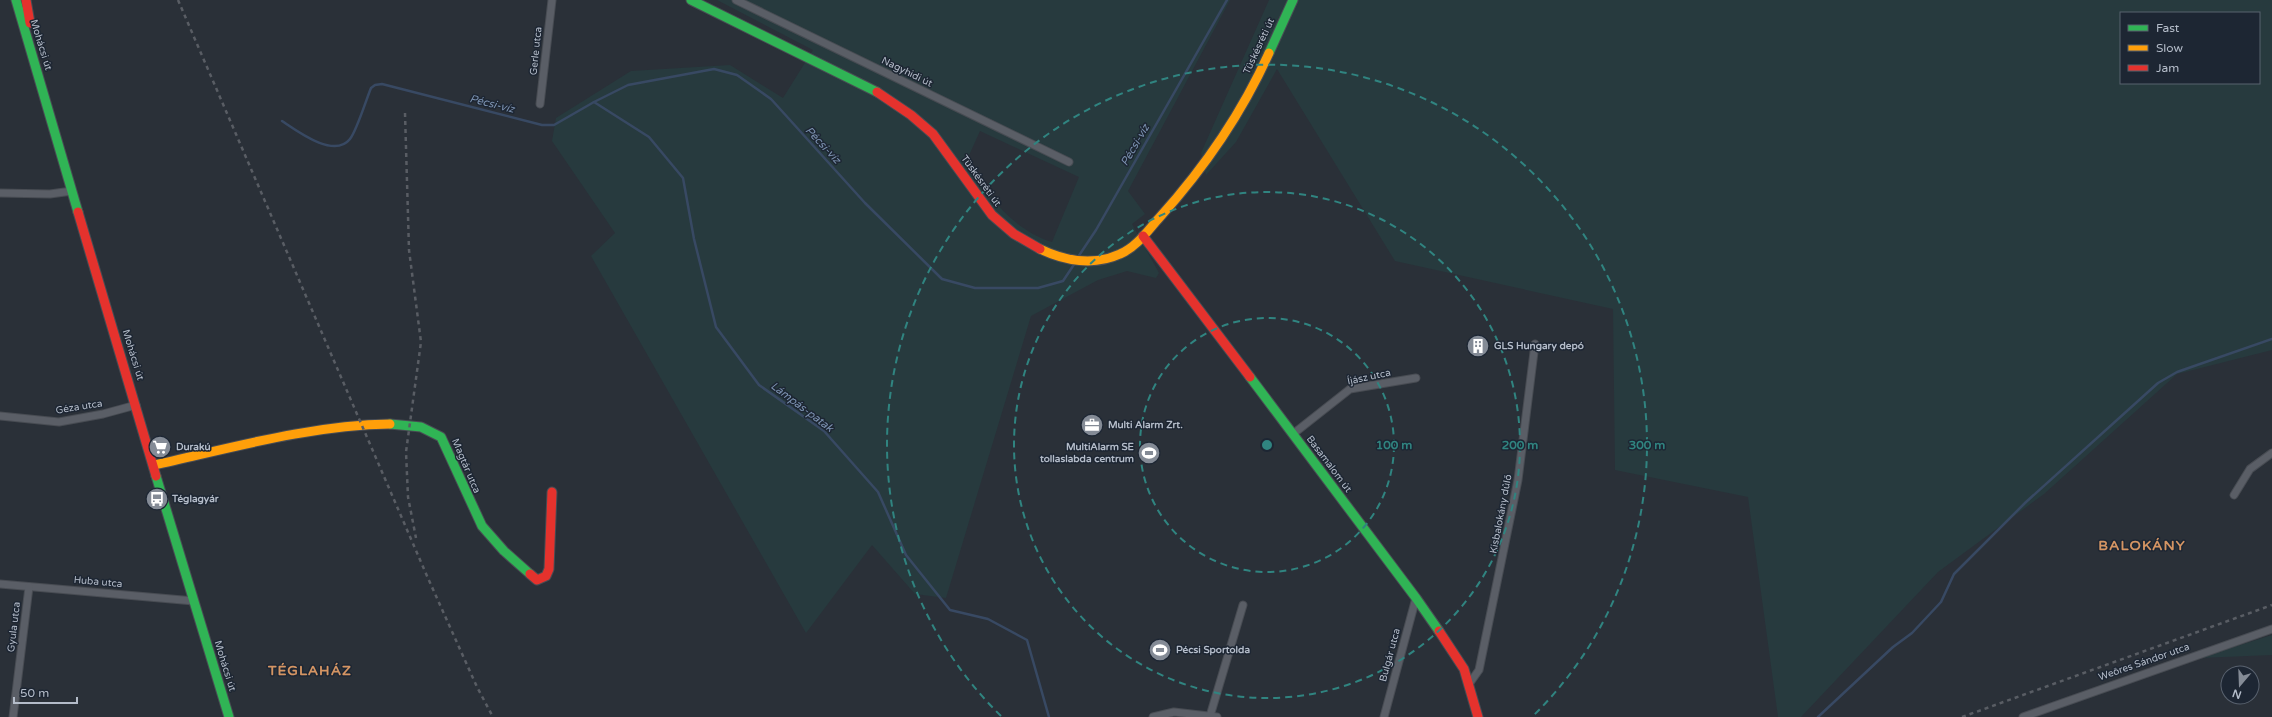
<svg xmlns="http://www.w3.org/2000/svg" width="2272" height="717" font-family="'Varela Round',sans-serif">
<style>
.green{fill:#273a3e;fill-rule:evenodd}
.lines{fill:none;stroke-linecap:round;stroke-linejoin:round}
.stream{stroke:#384963;stroke-width:2.5}
.street-casing{stroke:#484c53;stroke-width:9}
.fast-casing{stroke:#484c53;stroke-width:11}
.slow-casing{stroke:#484c53;stroke-width:11}
.jam-casing{stroke:#484c53;stroke-width:11}
.street{stroke:#5a5e66;stroke-width:7}
.fast{stroke:#30b455;stroke-width:9}
.slow{stroke:#ff9f0a;stroke-width:9}
.jam{stroke:#e5322d;stroke-width:9}
.rail{stroke:#595d64;stroke-width:2.5;stroke-dasharray:4 4;stroke-linecap:butt}
.ring{fill:none;stroke:#308480;stroke-width:2;stroke-dasharray:7 5}
.labels{text-anchor:middle;dominant-baseline:central;stroke-width:3;stroke-linejoin:round;paint-order:stroke}
.street-label{font-size:10px;fill:#b4bcc9;stroke:#1d2633}
.poi-label{font-size:10px;font-weight:bold;fill:#b4bcc9;stroke:#1d2633;text-anchor:start}
.water-label{font-size:11px;font-style:italic;fill:#7c92b1;stroke:#1d2633}
.district-label{font-size:14px;font-weight:bold;letter-spacing:1px;fill:#d59563;stroke:#1d2633}
.centre{fill:#308480;stroke:#1d2633;stroke-width:2}
.ring-label{font-size:12px;text-anchor:middle;font-weight:bold;fill:#308480;stroke:#1d2633;stroke-width:3;stroke-linejoin:round;paint-order:stroke}
</style>
<rect width="100%" height="100%" fill="#2a3038"/>
<g class="green">
<path d="M717,0H1230L1128,191L1145,214L1132,224L1159,273L1156,278L1127,271L1098,280L1031,316L946,598L915,594L872,545L806,633L591,256L615,233L552,141L556,118L631,71L730,65L783,98L813,50ZM980,131L1079,177L1052,242C1013,230 987,195 966,162Z"/>
<path d="M1269,0H2272V350L2177,374L2044,494L1938,572L1801,717H1778L1748,497L1615,470L1613,309L1395,261L1277,69L1236,142L1206,175L1201,153ZM2121,13H2259V83H2121Z"/>
<polygon points="2272,635 2272,655 2199,658"/>
</g>
<g class="lines">
<g class="stream">
<polyline points="594,102 649,137 683,178 694,239 716,327 759,385 824,431 878,492 906,555 950,610 988,619 1027,640 1049,717"/>
<path d="M282,121C297,131 334,159 350,139C357,130 366,100 371,88L375,85L382,84L542,125H554L594,102L628,85L714,69L737,75L771,99L865,203L942,279L975,288H1038L1063,281L1075,263"/>
<polyline points="1078,257 1096,230 1227,0"/>
<polyline points="1818,717 1893,647 1912,633 1941,602 1954,574 2026,502 2158,383 2177,372 2272,339"/>
</g>
<g class="street-casing">
<g id="street">
<polyline points="736,0 1069,162"/>
<polyline points="540,104 552,0"/>
<polyline points="0,193 50,194 72,191"/>
<polyline points="0,416 59,422 103,414 136,405"/>
<polyline points="1293,434 1350,389 1416,378"/>
<polyline points="2234,495 2250,469 2272,453"/>
<polyline points="0,584 194,601"/>
<polyline points="1469,684 1479,670 1518,480 1535,344"/>
<polyline points="1210,716 1243,605"/>
<polyline points="13,717 29,587"/>
<polyline points="1153,717 1174,712 1217,717"/>
<polyline points="1384,717 1416,598"/>
<polyline points="2023,717 2272,629"/>
</g>
</g>
<g class="fast-casing">
<g id="fast">
<polyline points="16,0 78,212"/>
<polyline points="691,0 877,92"/>
<polyline points="1269,53 1293,0"/>
<polyline points="1250,377 1416,598 1439,631"/>
<polyline points="390,424 421,427 441,437 482,526 504,551 530,574"/>
<polyline points="156,476 229,717"/>
</g>
</g>
<g class="slow-casing">
<g id="slow">
<path d="M1040,249C1065,261 1094,266 1120,254C1137,247 1148,230 1160,217C1205,167 1241,115 1269,53"/>
<path d="M154,465C231,448 311,425 390,424"/>
</g>
</g>
<g class="jam-casing">
<g id="jam">
<polyline points="26,0 30,23"/>
<polyline points="877,92 911,115 933,134 992,215 1014,234 1040,249"/>
<polyline points="78,212 156,476"/>
<polyline points="1143,236 1250,377"/>
<polyline points="530,574 537,580 546,576 549,569 552,492"/>
<polyline points="1439,631 1464,669 1478,717"/>
</g>
</g>
<use href="#street" class="street"/>
<use href="#fast" class="fast"/>
<use href="#slow" class="slow"/>
<use href="#jam" class="jam"/>
<g class="rail">
<polyline points="178,0 427,576 477,687 493,717"/>
<polyline points="405,113 409,250 421,342 406,452 408,497 416,538"/>
<polyline points="1962,717 2272,605"/>
</g>
</g>
<g class="ring">
<circle cx="1267" cy="445" r="127"/>
<circle cx="1267" cy="445" r="253"/>
<path d="M1001 716A380 380 0 1 1 1533 716"/>
</g>
<defs>
<g id="building-disc" transform="scale(1.15)"><circle r="9.5" fill="#848b96" stroke="#1d2633"/><path d="M-4-6H4V6H1V3H-1V6H-4ZM-2.5-4.3h1.7v1.8h-1.7ZM.8-4.3h1.7v1.8H.8ZM-2.5-1h1.7V.8h-1.7ZM.8-1h1.7V.8H.8Z" fill="#fff"/></g>
<g id="office-disc" transform="scale(1.15)"><circle r="9.5" fill="#848b96" stroke="#1d2633"/><path d="M-6-3h4V-5.5h4V-3h4V5H-6ZM-1-4.5V-3h2v-1.5ZM-6 0V1H6V0Z" fill="#fff"/></g>
<g id="supermarket-disc" transform="scale(1.15)"><circle r="9.5" fill="#848b96" stroke="#1d2633"/><path d="M-6-5.5h2.5l.6 2H6L4.5 2H-2.5L-4.4-4H-6ZM-1.5 3.2a1.3 1.3 0 1 0 .1 0ZM3 3.2a1.3 1.3 0 1 0 .1 0Z" fill="#fff"/></g>
<g id="stadium-disc" transform="scale(1.15)"><circle r="9.5" fill="#848b96" stroke="#1d2633"/><path d="M0-5a6.5 5 0 1 0 0 10a6.5 5 0 1 0 0-10ZM-3.5-1.8h7v3.6h-7Z" fill="#fff"/></g>
<g id="bus-disc" transform="scale(1.15)"><circle r="9.5" fill="#848b96" stroke="#1d2633"/><path d="M-5-6H5V4H4V6H2V4H-2V6H-4V4H-5ZM-3.5-4V0h7V-4ZM-3.5 1.2v1.5H-2V1.2ZM2 1.2v1.5H3.5V1.2Z" fill="#fff"/></g>
</defs>
<g fill-rule="evenodd">
<use href="#building-disc" x="1478" y="346"/>
<use href="#office-disc" x="1092" y="425"/>
<use href="#supermarket-disc" x="160" y="447"/>
<use href="#stadium-disc" x="1149" y="453"/>
<use href="#bus-disc" x="157" y="499"/>
<use href="#stadium-disc" x="1160" y="650"/>
</g>
<g class="labels">
<g class="street-label">
<text transform="translate(41 45) rotate(73)">Mohácsi út</text>
<text transform="translate(1259 46) rotate(-65)">Tüskésréti út</text>
<text transform="translate(536 51) rotate(-84)">Gerle utca</text>
<text transform="translate(907 72) rotate(26)">Nagyhidi út</text>
<text transform="translate(981 181) rotate(54)">Tüskésréti út</text>
<text transform="translate(133 355) rotate(73)">Mohácsi út</text>
<text transform="translate(1369 377) rotate(-12)">Íjász utca</text>
<text transform="translate(79 407) rotate(-9)">Géza utca</text>
<text transform="translate(1329 464) rotate(53)">Basamalom út</text>
<text transform="translate(466 466) rotate(67)">Magtár utca</text>
<text transform="translate(1501 514) rotate(-79)">Kisbalokány dűlő</text>
<text transform="translate(98 582) rotate(5)">Huba utca</text>
<text transform="translate(14 627) rotate(-83)">Gyula utca</text>
<text transform="translate(1390 655) rotate(-75)">Bulgár utca</text>
<text transform="translate(2144 662) rotate(-19)">Weöres Sándor utca</text>
<text transform="translate(225 666) rotate(73)">Mohácsi út</text>
</g>
<g class="poi-label">
<text x="1494" y="346">GLS Hungary depó</text>
<text x="1108" y="425">Multi Alarm Zrt.</text>
<text x="176" y="447">Durakú</text>
<text x="1134" y="447" text-anchor="end">MultiAlarm SE<tspan x="1134" dy="12">tollaslabda centrum</tspan></text>
<text x="172" y="499">Téglagyár</text>
<text x="1176" y="650">Pécsi Sportolda</text>
</g>
<g class="water-label">
<text transform="translate(492 104) rotate(14)">Pécsi-víz</text>
<text transform="translate(823 145) rotate(47)">Pécsi-víz</text>
<text transform="translate(1135 145) rotate(-60)">Pécsi-víz</text>
<text transform="translate(802 407) rotate(37)">Lámpás-patak</text>
</g>
<g class="district-label">
<text x="2142" y="545">BALOKÁNY</text>
<text x="310" y="670">TÉGLAHÁZ</text>
</g>
</g>
<circle cx="1267" cy="445" r="6" class="centre"/>
<g class="ring-label">
<text x="1394" y="449">100 m</text>
<text x="1520" y="449">200 m</text>
<text x="1647" y="449">300 m</text>
</g>
<rect x="2120" y="12" width="140" height="72" fill="#1d2633" stroke="#59626f"/>
<rect x="2128" y="25" width="20" height="6" fill="#30b455" stroke="#59626f"/>
<text x="2156" y="32" font-size="12" fill="#b4bcc9">Fast</text>
<rect x="2128" y="45" width="20" height="6" fill="#ff9f0a" stroke="#59626f"/>
<text x="2156" y="52" font-size="12" fill="#b4bcc9">Slow</text>
<rect x="2128" y="65" width="20" height="6" fill="#e5322d" stroke="#59626f"/>
<text x="2156" y="72" font-size="12" fill="#b4bcc9">Jam</text>
<g transform="translate(2240 685) rotate(199)"><circle r="19" fill="#1d2633" stroke="#59626f"/>
<path d="M0-3L7 15L0 10L-7 15Z" fill="#848b96"/>
<text y="-6" font-size="11" font-weight="bold" text-anchor="middle" fill="#b4bcc9">N</text>
</g>
<path d="M14 697v6h63v-6" fill="none" stroke="#b4bcc9" stroke-width="2"/>
<text x="20" y="697" font-size="12" fill="#b4bcc9" stroke="#1d2633" stroke-width="3" paint-order="stroke">50 m</text>
</svg>
